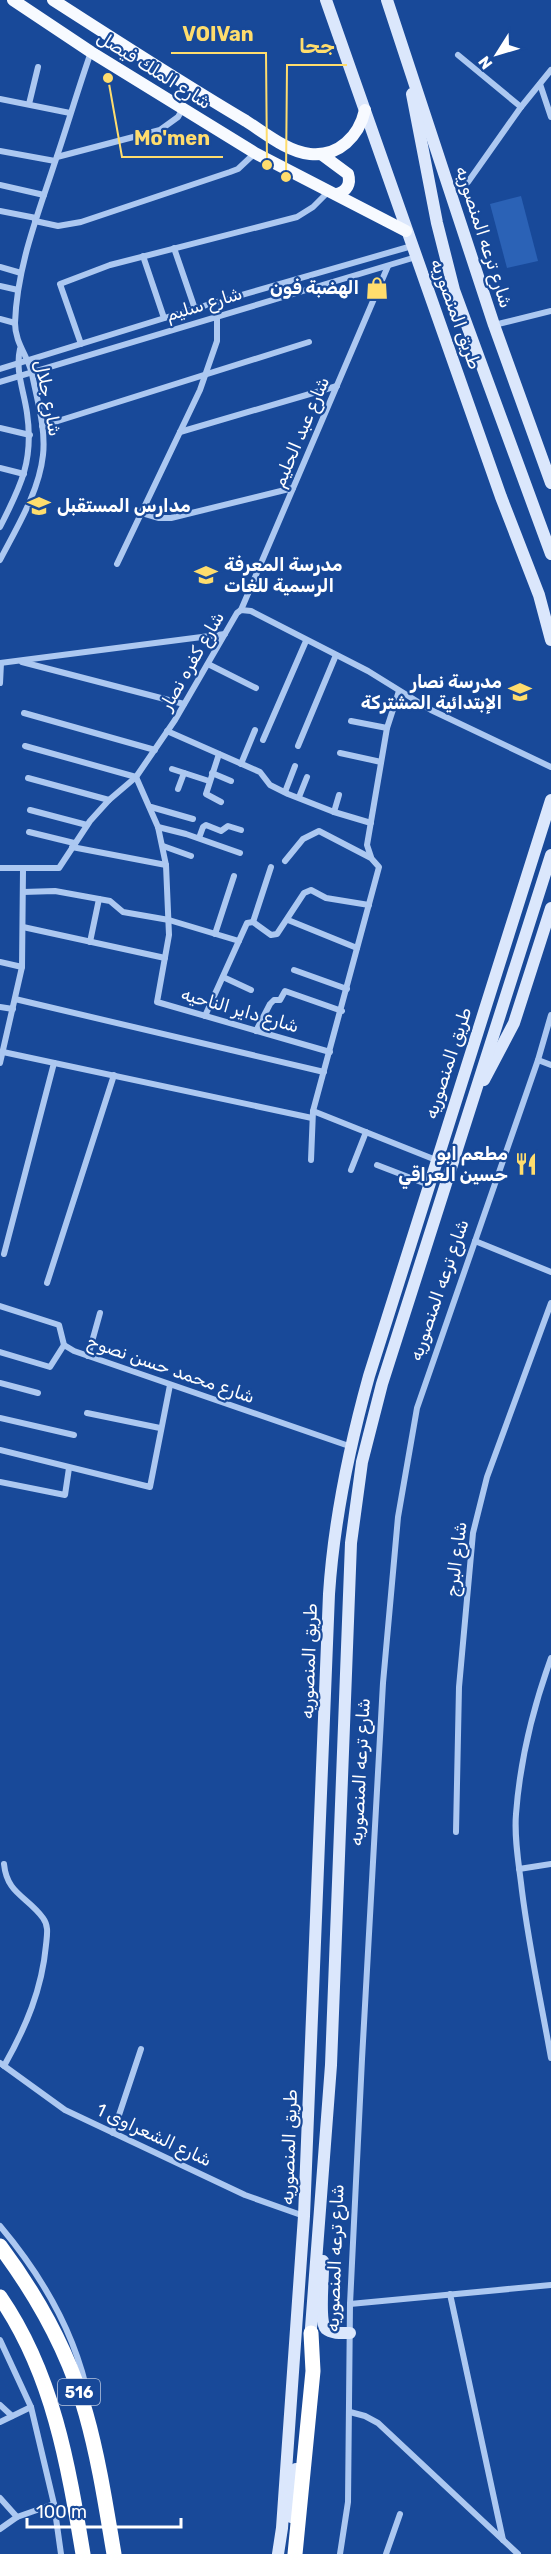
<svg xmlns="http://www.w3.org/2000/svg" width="551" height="2554" font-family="Rubik,Cairo,sans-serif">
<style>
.green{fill:#2b62b6}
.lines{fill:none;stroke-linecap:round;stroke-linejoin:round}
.street{stroke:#acc8f1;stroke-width:6}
.secondary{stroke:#dbe7fc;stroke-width:12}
.primary{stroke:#f7faff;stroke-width:12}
.highway{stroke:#fff;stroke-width:15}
.labels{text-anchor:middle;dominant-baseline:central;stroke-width:4.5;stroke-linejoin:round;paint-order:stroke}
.shield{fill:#184999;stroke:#bac8e0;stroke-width:1.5}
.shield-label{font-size:16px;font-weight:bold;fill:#fff}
.street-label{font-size:18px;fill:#fff;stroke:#184999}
.poi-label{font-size:18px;font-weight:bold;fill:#fff;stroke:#184999;text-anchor:end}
.leader{fill:none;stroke:#ffdd6d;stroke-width:2}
.callout-dot{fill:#ffdd6d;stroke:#184999;stroke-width:2}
.callout-label{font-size:20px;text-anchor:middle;font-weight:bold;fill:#ffdd6d;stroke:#184999;stroke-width:4.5;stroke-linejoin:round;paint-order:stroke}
</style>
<rect width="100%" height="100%" fill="#184999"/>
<polygon class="green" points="521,196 538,261 507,268 490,204"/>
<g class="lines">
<g class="street">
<polyline points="458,55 521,107"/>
<polyline points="540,84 551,117"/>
<polyline points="0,99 70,113"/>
<polyline points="29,104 38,67"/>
<polyline points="0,151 55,161"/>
<polyline points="57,157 160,130 178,117 182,110"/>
<polyline points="468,182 521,107 551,70"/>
<polyline points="0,185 44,195"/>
<polyline points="0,211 36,218"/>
<polyline points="35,221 58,226 81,222 230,172 238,169 255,153"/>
<polyline points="174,248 195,309"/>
<polyline points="143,256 164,318"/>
<polyline points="0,267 21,273"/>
<polyline points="0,286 18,290"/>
<polyline points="0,319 15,323"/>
<polyline points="494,325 551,311"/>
<polyline points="81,344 60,284 110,265 297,217 313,207 330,190"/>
<polyline points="0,369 210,304 412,246"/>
<polyline points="0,382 416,257"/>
<polyline points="42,426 309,342"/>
<polyline points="0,428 30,435"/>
<polyline points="180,432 337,386"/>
<polyline points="0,468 24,474"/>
<polyline points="142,513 159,518 171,518 293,488"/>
<path d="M0,527C21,486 34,460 27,413C24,391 15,371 20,349"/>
<path d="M0,560C17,527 39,492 43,455C46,428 37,400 32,374C28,356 15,343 15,323C17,267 37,217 54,165C67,127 78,89 91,52"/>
<polyline points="117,564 200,390 217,341 217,316"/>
<polyline points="241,610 388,266"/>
<polyline points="22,662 184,704"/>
<polyline points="0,663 225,634"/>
<polyline points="208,664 256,688"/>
<polyline points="0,683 1,663"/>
<polyline points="24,713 155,750"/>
<polyline points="351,721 387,728"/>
<polyline points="167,731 260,772 270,785 288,794 334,812 371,823"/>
<polyline points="263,740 306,641"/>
<polyline points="25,746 136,777"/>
<polyline points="298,746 336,655"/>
<polyline points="340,753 381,762"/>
<polyline points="219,754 206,794 221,802"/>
<polyline points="241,764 255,730"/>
<polyline points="172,769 209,781"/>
<polyline points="212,773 231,781"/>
<polyline points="136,777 158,827 166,865 169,935 157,1002 330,1052"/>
<polyline points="28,778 109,800"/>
<polyline points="178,789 184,773"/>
<polyline points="285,792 295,766"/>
<polyline points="299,797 307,777"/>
<polyline points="151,807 193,819"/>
<polyline points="30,810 87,825"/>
<polyline points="334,812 339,795"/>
<polyline points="158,827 186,834 240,853"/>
<polyline points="29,832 74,843"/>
<polyline points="199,838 203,827 206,825 221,831 228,826 241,830"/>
<polyline points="163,846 191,856"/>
<polyline points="72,847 166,865"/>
<polyline points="371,857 367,845 387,728 399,691"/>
<polyline points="285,861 303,839 319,831 371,858 379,867 313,1111 311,1160"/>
<polyline points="0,868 59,868 90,821 109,800 136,777 175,720 237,613 241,610 251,611 368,671 431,710 551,767"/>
<polyline points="23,892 55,891 110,901 123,912 169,920 239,941"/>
<polyline points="288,920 357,948"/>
<polyline points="253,922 271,867"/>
<polyline points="23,927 165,958"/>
<polyline points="215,934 234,876"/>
<polyline points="90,942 99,899"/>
<polyline points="0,962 22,967"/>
<polyline points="294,970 347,989"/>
<polyline points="223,977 251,990"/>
<polyline points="15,999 324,1072"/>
<polyline points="0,1007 13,1009"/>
<polyline points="205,1016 247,923 253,922 271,935 277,934 304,893 311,890 326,898 369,905"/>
<polyline points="256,1031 270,1004 274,1000 280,1000 285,991 342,1011"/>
<polyline points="3,1052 312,1118"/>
<polyline points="538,1060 551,1065"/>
<polyline points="0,1063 22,967 23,870"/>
<polyline points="313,1111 436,1160"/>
<polyline points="377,1165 429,1185"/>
<polyline points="351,1170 366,1132"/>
<polyline points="475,1241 551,1272"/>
<polyline points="4,1254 54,1063"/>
<polyline points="47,1283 114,1075"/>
<polyline points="0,1306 59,1325 64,1345 74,1351 349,1446"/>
<polyline points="0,1352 50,1367 64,1345"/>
<polyline points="88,1356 100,1313"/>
<polyline points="0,1383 38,1393"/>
<polyline points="87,1413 160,1428"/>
<polyline points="0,1418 74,1435"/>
<polyline points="0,1450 150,1487 170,1385"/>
<polyline points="0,1482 65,1495 69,1468"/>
<path d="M551,1658C533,1708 520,1760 516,1814C514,1839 519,1865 522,1891C529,1947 541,2002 551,2058"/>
<polyline points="456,1832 459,1687 473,1533 487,1477 551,1303"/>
<polyline points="519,1869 551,1864"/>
<polyline points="0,2063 65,2110 245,2195 304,2216"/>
<path d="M4,2066C26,2027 42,1989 46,1945C47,1935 49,1926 43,1918C27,1896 7,1894 4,1864"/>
<polyline points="113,2133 141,2049"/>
<path d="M0,2226C43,2277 76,2334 89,2400"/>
<polyline points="450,2294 503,2540"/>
<polyline points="350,2304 551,2285"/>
<polyline points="0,2340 31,2407 54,2504 61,2554"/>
<polyline points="0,2405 12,2416"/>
<polyline points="350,2412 365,2416 378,2423 518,2554"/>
<polyline points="0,2422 31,2407"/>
<polyline points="0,2498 17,2517"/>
<polyline points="0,2529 17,2517 54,2504"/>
<polyline points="340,2554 348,2502 350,2304 362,2059 383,1683 398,1517 417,1408 538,1060 551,1015"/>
<polyline points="386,2554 400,2514"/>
</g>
<g class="secondary">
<polyline points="326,0 501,497 539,595 551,640"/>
<polyline points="387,0 494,325 551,483"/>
<polyline points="412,94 437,223 454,290 551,554"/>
<polyline points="484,1080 514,1023 551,908"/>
<path d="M323,2261C324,2275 318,2321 326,2329C332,2334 343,2333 350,2333"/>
<polyline points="310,2341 331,2065 351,1543 362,1462 382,1384 551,855"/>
<polyline points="291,2517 296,2469"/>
<path d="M278,2554L282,2528L304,2216L329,1594C334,1518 349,1448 369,1376L551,800"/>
</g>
<g class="primary">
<polyline points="13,0 91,52 255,153 406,231"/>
<path d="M53,0C117,41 180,82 246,121C265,133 288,152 310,154C339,157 359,136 365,110"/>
<path d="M321,154L348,174C351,184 347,191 337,194"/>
</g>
<g class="highway">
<path d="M0,2246C38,2297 69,2352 86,2414C99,2460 106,2507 114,2554"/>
<path d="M0,2297C53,2374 68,2464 83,2554"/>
<polyline points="295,2554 313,2371 311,2333"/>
</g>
</g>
<defs>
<g id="shop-bare" transform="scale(1.8)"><path d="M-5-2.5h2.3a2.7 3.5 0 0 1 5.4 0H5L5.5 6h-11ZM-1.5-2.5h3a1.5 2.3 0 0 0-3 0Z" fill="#ffdd6d" stroke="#184999" stroke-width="2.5" paint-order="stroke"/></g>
<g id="school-bare" transform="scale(1.8)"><path d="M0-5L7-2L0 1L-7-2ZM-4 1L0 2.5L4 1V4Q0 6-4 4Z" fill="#ffdd6d" stroke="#184999" stroke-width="2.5" paint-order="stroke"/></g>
<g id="restaurant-bare" transform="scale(1.8)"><path d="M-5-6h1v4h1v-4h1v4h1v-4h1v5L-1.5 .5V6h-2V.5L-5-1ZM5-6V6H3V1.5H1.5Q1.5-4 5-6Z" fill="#ffdd6d" stroke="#184999" stroke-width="2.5" paint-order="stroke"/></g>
</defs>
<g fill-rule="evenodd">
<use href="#shop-bare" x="377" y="288"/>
<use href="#school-bare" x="39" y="506"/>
<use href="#school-bare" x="206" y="575"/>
<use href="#school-bare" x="520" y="692"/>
<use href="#restaurant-bare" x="526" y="1164"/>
</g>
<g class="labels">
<rect class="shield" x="58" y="2379" width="42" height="26" rx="4.5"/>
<g class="shield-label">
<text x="79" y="2392">516</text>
</g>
<g class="street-label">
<text transform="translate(154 70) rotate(32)">شارع الملك فيصل</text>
<text transform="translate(484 237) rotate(72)">شارع ترعه المنصوريه</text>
<text transform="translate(204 304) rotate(-17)">شارع سليم</text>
<text transform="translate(456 314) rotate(70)">طريق المنصوريه</text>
<text transform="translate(48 398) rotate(79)">شارع جلال</text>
<text transform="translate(301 432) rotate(-67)">شارع عبد الحليم</text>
<text transform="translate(192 661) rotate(-60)">شارع كفره نصار</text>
<text transform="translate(240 1010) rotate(16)">شارع داير الناحيه</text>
<text transform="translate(448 1063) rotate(-72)">طريق المنصوريه</text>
<text transform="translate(439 1290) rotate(-71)">شارع ترعه المنصوريه</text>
<text transform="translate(171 1369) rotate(19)">شارع محمد حسن نصوح</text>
<text transform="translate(456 1559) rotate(-83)">شارع البرج</text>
<text transform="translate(309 1661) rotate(-88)">طريق المنصوريه</text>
<text transform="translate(360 1772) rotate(-87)">شارع ترعه المنصوريه</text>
<text transform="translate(154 2135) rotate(25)">شارع الشعراوى 1</text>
<text transform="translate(289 2147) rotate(-88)">طريق المنصوريه</text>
<text transform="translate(335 2258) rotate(-88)">شارع ترعه المنصوريه</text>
</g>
<g class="poi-label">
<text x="359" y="288">الهضبة فون</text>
<text x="57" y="506" text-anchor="start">مدارس المستقبل</text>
<text x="224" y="565" text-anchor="start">مدرسة المعرفة<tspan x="224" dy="21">الرسمية للغات</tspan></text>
<text x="502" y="682">مدرسة نصار<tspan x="502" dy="21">الإبتدائية المشتركة</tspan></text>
<text x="508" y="1154">مطعم ابو<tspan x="508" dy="21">حسين العراقي</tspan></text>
</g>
</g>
<path class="leader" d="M267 165L266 53H171M286 177L287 65H347M108 78L122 157H223"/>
<g class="callout-dot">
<circle cx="267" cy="165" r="6"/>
<circle cx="286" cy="177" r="6"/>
<circle cx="108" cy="78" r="6"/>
</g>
<g class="callout-label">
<text x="218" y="41">VOIVan</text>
<text x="317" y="53">جحا</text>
<text x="172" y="145">Mo'men</text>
</g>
<g transform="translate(497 54) rotate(233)" stroke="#184999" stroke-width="4.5" paint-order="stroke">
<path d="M0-4.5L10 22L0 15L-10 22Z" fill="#ffffff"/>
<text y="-9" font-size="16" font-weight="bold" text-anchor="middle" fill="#ffffff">N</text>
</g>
<path d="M27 2518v9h154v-9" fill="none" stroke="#ffffff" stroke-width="3"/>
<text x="36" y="2518" font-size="18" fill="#ffffff" stroke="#184999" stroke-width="4.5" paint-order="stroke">100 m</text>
</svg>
